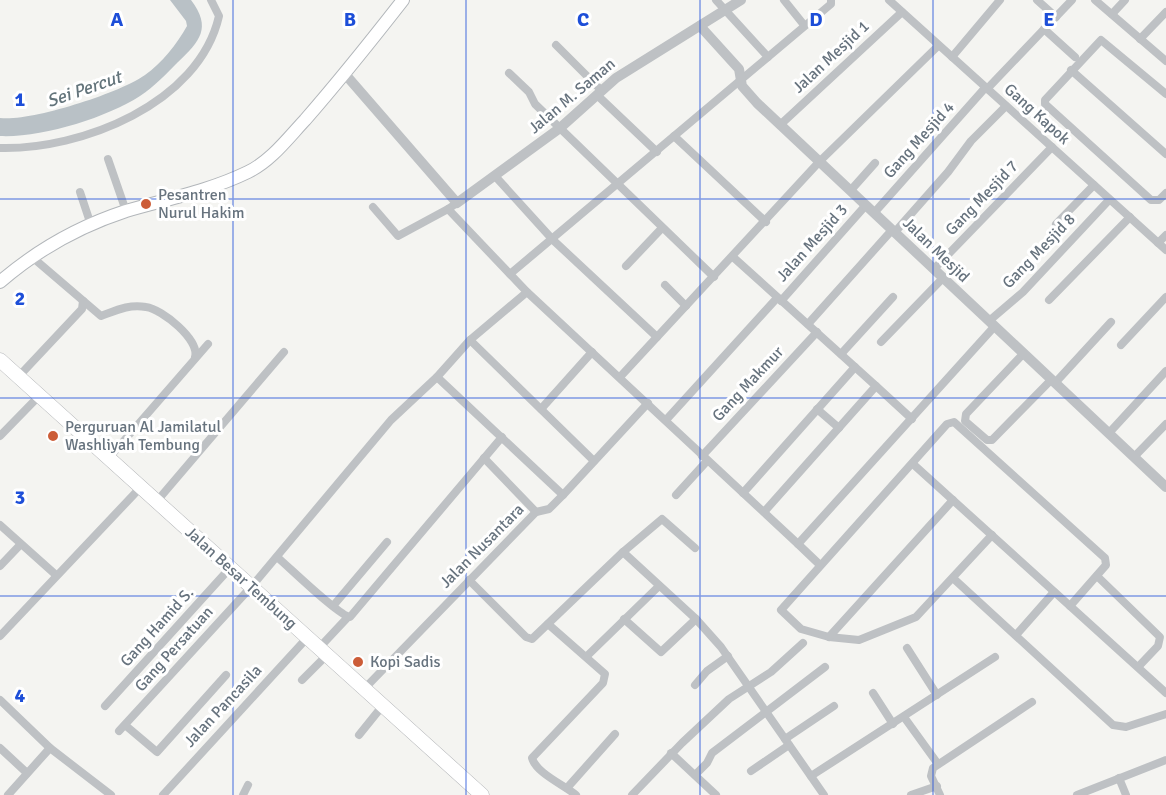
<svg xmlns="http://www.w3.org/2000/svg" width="1166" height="795" font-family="Signika,sans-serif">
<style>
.water{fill:#b9c1c6}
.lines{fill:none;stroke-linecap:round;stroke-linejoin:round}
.secondary-casing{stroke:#b2b6ba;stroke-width:14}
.trunk-casing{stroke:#b3b5b8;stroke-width:15}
.minor{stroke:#bec1c4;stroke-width:8}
.tertiary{stroke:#bec1c4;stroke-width:10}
.secondary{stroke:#fff;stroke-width:12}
.trunk{stroke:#fff;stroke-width:14}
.grid{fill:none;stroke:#1d4ed8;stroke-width:1.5;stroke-opacity:0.55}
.poi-dot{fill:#cc5d38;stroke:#fff;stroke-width:2}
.labels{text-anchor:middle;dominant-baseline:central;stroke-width:6;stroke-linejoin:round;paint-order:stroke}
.street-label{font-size:16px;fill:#67737e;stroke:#fff}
.poi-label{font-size:16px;fill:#67737e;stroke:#fff;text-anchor:start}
.water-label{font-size:18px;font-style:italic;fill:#63747b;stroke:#fff}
.grid-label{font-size:20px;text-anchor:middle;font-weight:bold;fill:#1d4ed8;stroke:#fff;stroke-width:6;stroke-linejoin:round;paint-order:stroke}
</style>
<rect width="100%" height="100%" fill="#f4f4f1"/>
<path class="water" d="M170,0H191C212,28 200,41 178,62C166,74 155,86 140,96C106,118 41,138 0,136V118C30,122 120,93 145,75C162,63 177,44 187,26L186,21Z"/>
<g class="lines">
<g class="secondary-casing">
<path id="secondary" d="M0,282C37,250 80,226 126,211C167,199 209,191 248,172C271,161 288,138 305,120C339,81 371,41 403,0"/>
</g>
<g class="trunk-casing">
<polyline id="trunk" points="0,360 482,795"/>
</g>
<g class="minor">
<polyline points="716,0 768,57"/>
<polyline points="784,0 804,25"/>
<polyline points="889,0 1166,250"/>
<polyline points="1037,0 1056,17"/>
<polyline points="1095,0 1166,61"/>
<polyline points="1112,14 1125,0"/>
<polyline points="1044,29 1075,57"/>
<polyline points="1140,39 1166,12"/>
<polyline points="556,45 602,91"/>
<polyline points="952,57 1000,0"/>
<polyline points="1071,70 1166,154"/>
<polyline points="509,73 529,92 535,104 714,277"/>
<polyline points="987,89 1072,0"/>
<polyline points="1166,94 1101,40 1045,100 1045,104 1151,200 1159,200 1166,193"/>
<polyline points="597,95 657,152"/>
<polyline points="780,125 902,12"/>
<polyline points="674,136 766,222"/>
<path d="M0,148C81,150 199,104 219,16L211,0"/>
<polyline points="108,159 126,211"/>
<polyline points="495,176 553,240 657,337"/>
<polyline points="851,190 875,163"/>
<polyline points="80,192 91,225"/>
<polyline points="457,203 448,209 527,292 798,544 994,327"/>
<polyline points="373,207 398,236 448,209"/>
<polyline points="874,213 985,88"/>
<polyline points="1056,224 1094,185"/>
<polyline points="895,232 948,172 971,141 1006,106"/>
<polyline points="1158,243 1166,235"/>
<path d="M32,257L101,316C117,310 129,304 146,307C162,309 200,340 195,357"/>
<polyline points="733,257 876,386 764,512"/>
<polyline points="626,266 662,228"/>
<polyline points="934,269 1052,147"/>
<polyline points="510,274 831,4 831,0"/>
<polyline points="665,285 686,306"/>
<polyline points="1049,300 1130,217"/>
<polyline points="781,301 866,205"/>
<polyline points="989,321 1023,292 1109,200"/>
<polyline points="808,324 892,230"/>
<polyline points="470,340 594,461"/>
<polyline points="881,342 943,278"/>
<polyline points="1121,345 1166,297"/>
<polyline points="841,354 893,297"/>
<polyline points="1023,354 966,414 965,421 987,440 992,440 1051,380"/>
<polyline points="20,375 82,309 83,301"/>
<polyline points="437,377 563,495"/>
<polyline points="620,377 819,162 938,46"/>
<polyline points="1055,383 1111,322"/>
<polyline points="876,386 912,419"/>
<polyline points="541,409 592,352"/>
<polyline points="817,409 839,428"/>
<polyline points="666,420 777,298"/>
<polyline points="1109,433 1166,371"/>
<polyline points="0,436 40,395"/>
<polyline points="702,456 817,332"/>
<polyline points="1134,457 1166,424"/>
<polyline points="484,458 536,512"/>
<polyline points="108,459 208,344"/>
<polyline points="913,464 1070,606"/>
<polyline points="743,493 855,367"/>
<polyline points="676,495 707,461"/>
<polyline points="157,501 284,352"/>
<polyline points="0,525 56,575"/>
<polyline points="992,535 916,617 859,640 829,637 801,629 781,610 947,424 954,422 1105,558 1106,565 1070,606 1166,693"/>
<polyline points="798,544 820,565"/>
<polyline points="623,552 662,519 695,548"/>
<path d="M277,557C289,567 339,616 350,617L502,437"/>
<polyline points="0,566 20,545"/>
<polyline points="1097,576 1160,637 1158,646 1139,666"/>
<polyline points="954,579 1113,725 1126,727 1166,714"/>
<polyline points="469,580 526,637 532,639 623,552 696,619 721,647 824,795"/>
<polyline points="333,606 387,542"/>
<polyline points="624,619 661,652 696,619"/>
<path d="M548,624L605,674L603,683L532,758C536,773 564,785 576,795"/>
<polyline points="1016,635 1054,592"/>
<polyline points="0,636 140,488"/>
<polyline points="829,637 953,500"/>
<polyline points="319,648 348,617"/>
<polyline points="907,648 937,695"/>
<polyline points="587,656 659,586"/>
<polyline points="302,680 327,655"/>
<polyline points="695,685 707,671 728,656"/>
<polyline points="365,688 536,512 549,509 563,495 648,403"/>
<polyline points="873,693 893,724"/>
<polyline points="0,700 50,748 111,795"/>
<polyline points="105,706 230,568"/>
<polyline points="904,717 938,764"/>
<polyline points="125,725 157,752 226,675"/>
<polyline points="119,731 252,586 391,420 437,377 470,340 527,292"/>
<polyline points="359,735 384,704"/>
<polyline points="785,739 834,706"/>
<polyline points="0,748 27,773"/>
<polyline points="671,753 716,795"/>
<polyline points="751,771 789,745"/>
<polyline points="695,775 707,763 712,753 825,667"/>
<polyline points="811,776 995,657"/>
<polyline points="1119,778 1126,795"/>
<polyline points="567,788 615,734"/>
<polyline points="8,795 50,748"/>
<polyline points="163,795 307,638"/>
<polyline points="243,795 248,785"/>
<polyline points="632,795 682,743 729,699 771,672 803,643"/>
<polyline points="911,795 937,786"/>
<polyline points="940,795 931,776 933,768 1032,702"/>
<polyline points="1077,795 1166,760"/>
</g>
<g class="tertiary">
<polyline points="700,26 739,69 742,86 757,103 1166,487"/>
<polyline points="345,74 457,203 560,128 616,78 741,0"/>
</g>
<use href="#secondary" class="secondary"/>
<use href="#trunk" class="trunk"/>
</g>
<path class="grid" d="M233,0V795M466,0V795M700,0V795M933,0V795M0,199H1166M0,398H1166M0,596H1166"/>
<g class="poi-dot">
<circle cx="146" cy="204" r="6"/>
<circle cx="53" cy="436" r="6"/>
<circle cx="358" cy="662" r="6"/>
</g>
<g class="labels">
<g class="street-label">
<text transform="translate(831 57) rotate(-43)">Jalan Mesjid 1</text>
<text transform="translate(572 96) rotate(-40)">Jalan M. Saman</text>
<text transform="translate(1037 114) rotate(42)">Gang Kapok</text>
<text transform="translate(919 140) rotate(-48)">Gang Mesjid 4</text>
<text transform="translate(982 198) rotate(-46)">Gang Mesjid 7</text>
<text transform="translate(812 243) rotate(-48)">Jalan Mesjid 3</text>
<text transform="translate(936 250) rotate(44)">Jalan Mesjid</text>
<text transform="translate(1039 251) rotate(-46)">Gang Mesjid 8</text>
<text transform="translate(748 384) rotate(-47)">Gang Makmur</text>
<text transform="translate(482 546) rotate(-45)">Jalan Nusantara</text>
<text transform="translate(241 578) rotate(42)">Jalan Besar Tembung</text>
<text transform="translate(157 627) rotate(-48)">Gang Hamid S.</text>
<text transform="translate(174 649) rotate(-48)">Gang Persatuan</text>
<text transform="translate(223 706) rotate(-47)">Jalan Pancasila</text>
</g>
<g class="poi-label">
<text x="158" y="195">Pesantren<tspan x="158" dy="18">Nurul Hakim</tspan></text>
<text x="65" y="427">Perguruan Al Jamilatul<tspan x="65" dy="18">Washliyah Tembung</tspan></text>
<text x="370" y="662">Kopi Sadis</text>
</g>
<g class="water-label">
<text transform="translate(84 89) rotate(-19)">Sei Percut</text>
</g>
</g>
<g class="grid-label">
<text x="117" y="26">A</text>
<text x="350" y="26">B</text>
<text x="583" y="26">C</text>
<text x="816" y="26">D</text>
<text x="1049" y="26">E</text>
<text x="20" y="106">1</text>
<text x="20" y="305">2</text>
<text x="20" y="504">3</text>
<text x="20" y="702">4</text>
</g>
</svg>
